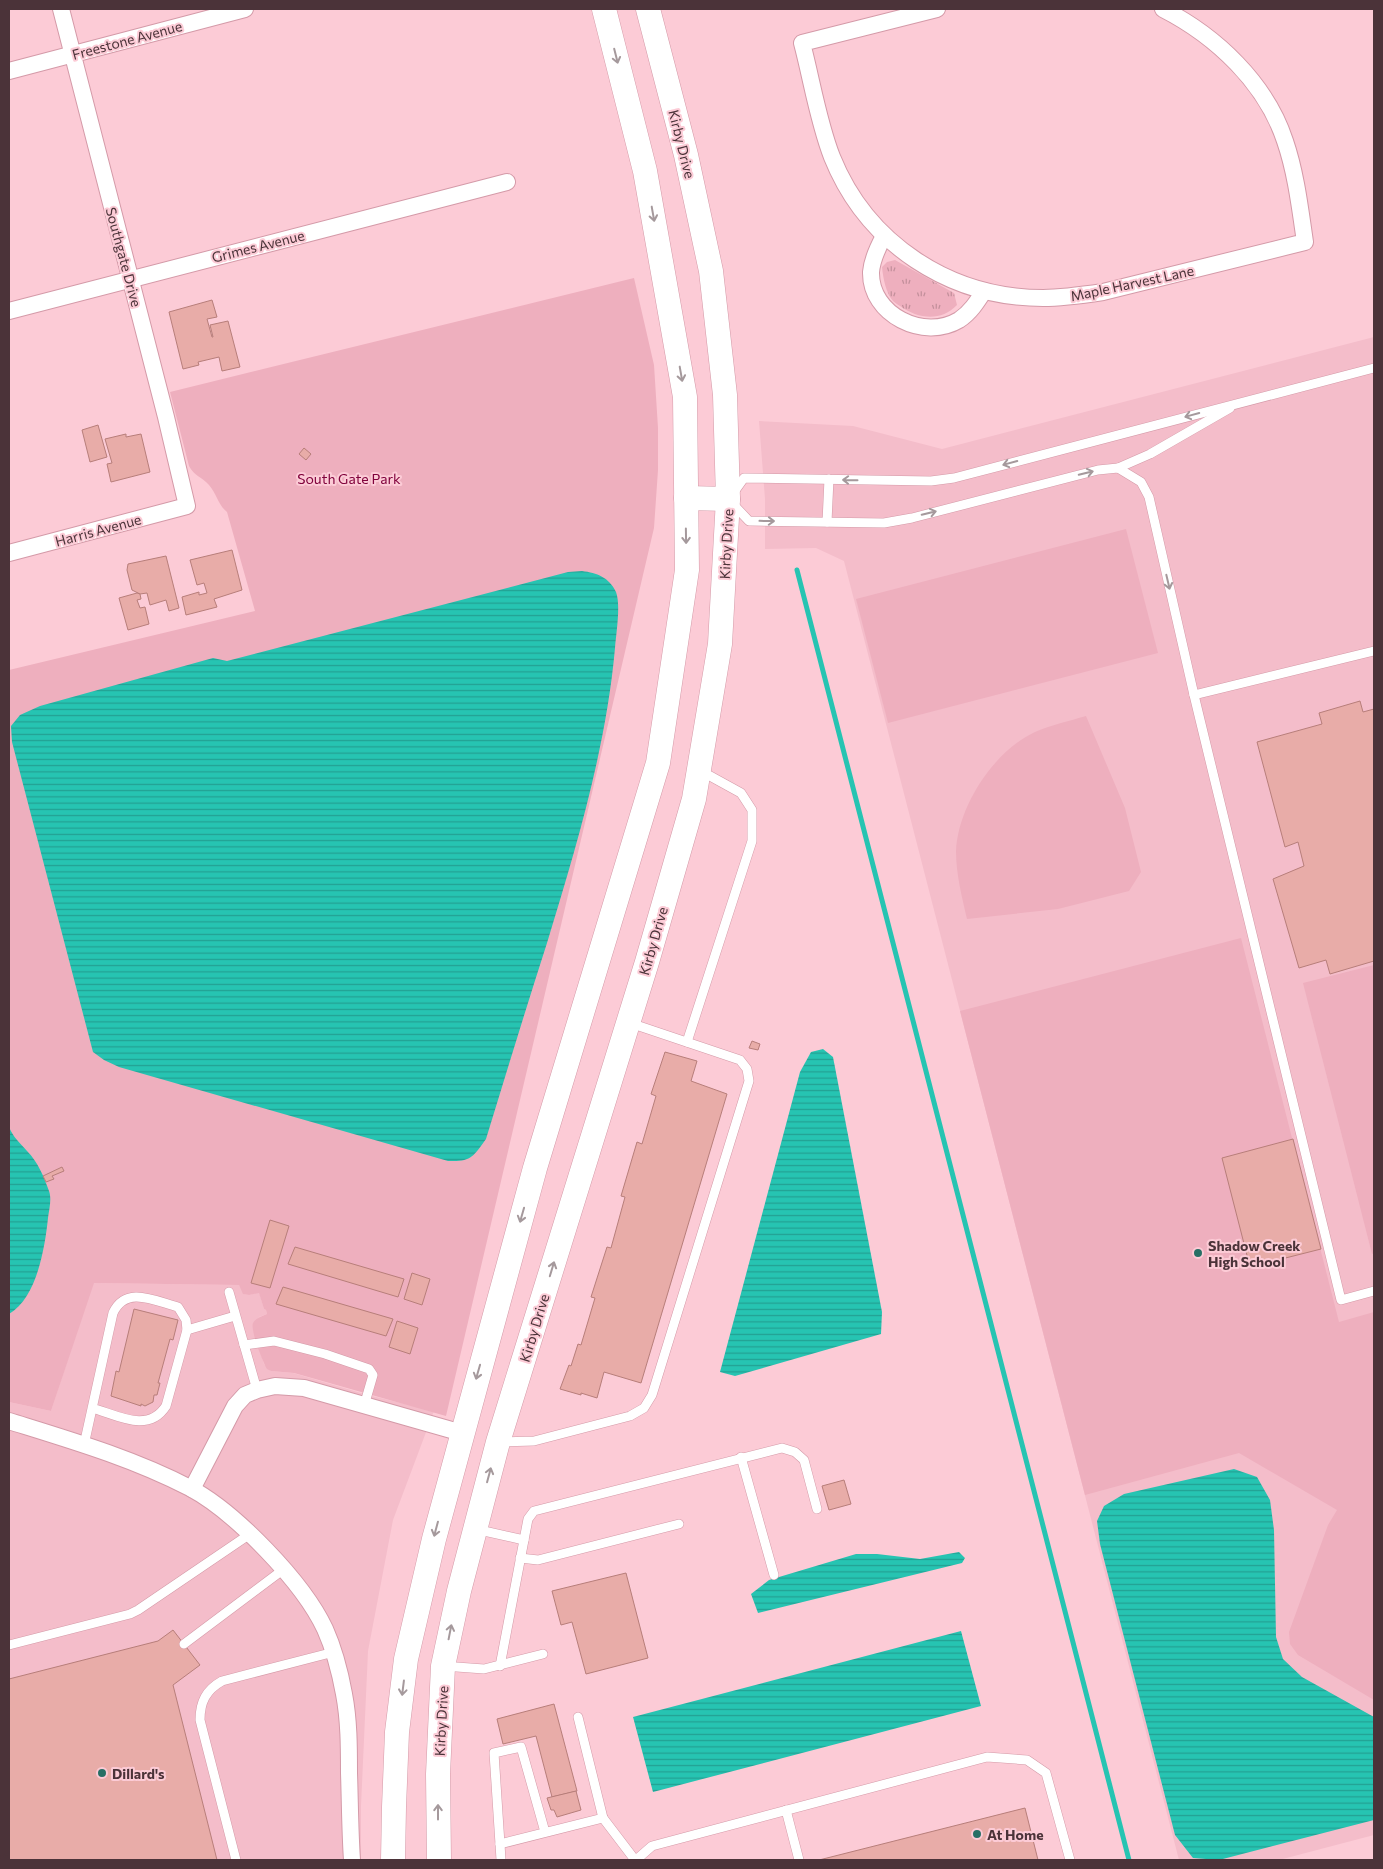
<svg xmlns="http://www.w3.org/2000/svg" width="1383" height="1869" font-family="Commissioner,sans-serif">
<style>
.built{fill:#f4bdca}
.grass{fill:url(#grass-tufts)}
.green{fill:#eeafbe}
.water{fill:url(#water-rules)}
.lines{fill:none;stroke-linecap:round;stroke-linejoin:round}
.stream{stroke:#26c4b2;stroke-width:5}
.building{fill:#e8aca8;stroke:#b77e7a}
.service-casing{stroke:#d49aa8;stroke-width:10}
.minor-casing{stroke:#d49aa8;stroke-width:18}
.secondary-casing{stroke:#d49aa8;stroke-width:25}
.service{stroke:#fff;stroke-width:9}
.minor{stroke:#fff;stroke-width:16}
.secondary{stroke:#fff;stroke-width:24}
.oneway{stroke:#a5999c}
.poi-dot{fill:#276f65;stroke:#fccbd6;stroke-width:2}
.labels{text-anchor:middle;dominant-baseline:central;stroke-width:4;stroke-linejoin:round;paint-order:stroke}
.street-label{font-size:14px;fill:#4b3339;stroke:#fccbd6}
.park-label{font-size:14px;fill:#80023c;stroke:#fccbd6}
.poi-label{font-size:14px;font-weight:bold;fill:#4b3339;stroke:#fccbd6;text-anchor:start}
</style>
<defs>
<pattern id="grass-tufts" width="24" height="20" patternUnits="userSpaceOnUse" patternTransform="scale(1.25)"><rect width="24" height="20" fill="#eeafbe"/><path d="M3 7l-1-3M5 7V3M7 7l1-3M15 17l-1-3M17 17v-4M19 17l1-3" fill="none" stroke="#c38f9b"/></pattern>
<pattern id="water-rules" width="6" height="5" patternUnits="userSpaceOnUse" patternTransform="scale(1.25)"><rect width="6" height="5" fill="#26c4b2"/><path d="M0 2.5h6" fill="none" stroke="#23a092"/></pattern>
</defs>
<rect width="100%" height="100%" fill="#fccbd6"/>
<g class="built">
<polygon points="1374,337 1374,1835 1279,1860 1179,1860 844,561 816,548 765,549 765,499 759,421 853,426 942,449"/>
<polygon points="93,1283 239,1285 244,1294 249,1295 259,1292 264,1309 266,1310 267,1314 259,1317 253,1329 264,1364 271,1371 293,1373 368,1395 434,1411 393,1520 368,1651 361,1806 361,1860 9,1860 9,1402 51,1411"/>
</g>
<path class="grass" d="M895,260L954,293L957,305C941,322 918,319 900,306C897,304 895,303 893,301C886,293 883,278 882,267L887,262Z"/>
<g class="green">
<path d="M634,278L654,365L658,428V470L654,528L446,1416L294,1373L271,1371L267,1369C263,1362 250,1330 253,1323C256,1318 262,1316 267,1314L266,1310L264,1309L259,1293L249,1295L243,1294L239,1285L94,1283L51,1411L9,1402V670L255,611L227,512C218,505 217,494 209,485C202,477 194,476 189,466L170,392Z"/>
<polygon points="1126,529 1158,653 888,723 856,599"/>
<path d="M1086,716L1125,808L1141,872L1129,891L1058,909L967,919C962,897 956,874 956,851C958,806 994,751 1035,732C1051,725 1069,721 1086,716Z"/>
<polygon points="1241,938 1339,1322 1374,1312 1374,1700 1298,1655 1290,1644 1289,1632 1328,1525 1337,1510 1239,1453 1085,1495 960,1011"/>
<polygon points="1374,965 1374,1253 1372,1254 1303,983"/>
</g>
<g class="water">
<path d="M582,571C597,573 609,577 616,592C621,605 616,634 615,648C606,749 576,848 547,943C526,1008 506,1074 486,1139C473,1157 471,1162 448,1161L119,1067L104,1060L93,1052L12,742L11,726L20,715L40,706L213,658L227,661L568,572Z"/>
<polygon points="823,1049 833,1057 882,1312 881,1334 735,1376 720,1372 800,1072 811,1052"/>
<path d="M9,1127C13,1137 20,1143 27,1151C38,1162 44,1177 49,1191C52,1199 49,1210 48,1218C45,1247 37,1298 9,1314Z"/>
<polygon points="1234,1469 1257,1477 1270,1500 1274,1530 1276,1637 1283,1659 1302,1677 1374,1717 1374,1820 1219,1860 1193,1858 1175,1835 1100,1544 1097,1521 1104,1506 1124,1494"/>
<polygon points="959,1552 965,1558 962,1563 758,1613 751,1594 769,1580 856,1554 877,1554 920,1559"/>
<polygon points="961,1631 981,1706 653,1792 633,1717"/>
</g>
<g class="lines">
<polyline class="stream" points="797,570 1129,1860"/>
</g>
<g class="building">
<polygon points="212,300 217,317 207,319 212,337 213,337 210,325 228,321 240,367 222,371 219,357 198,362 199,365 183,369 169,312"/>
<polygon points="98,425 107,457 90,462 82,430"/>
<polygon points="126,434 126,437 141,434 150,472 111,482 107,464 112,463 105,439"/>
<polygon points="304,448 311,454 306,460 299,454"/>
<polygon points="232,550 242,590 214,599 217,607 186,615 182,597 199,592 199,595 207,593 204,583 197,585 190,560"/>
<polygon points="166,556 179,608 169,611 166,600 150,605 147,593 140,594 132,590 127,570 128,564"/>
<polygon points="137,593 140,594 141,599 137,600 140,608 145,607 149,624 128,630 119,598"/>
<polygon points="1360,701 1363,712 1374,709 1374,961 1330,974 1326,960 1299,968 1273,879 1304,866 1298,842 1285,847 1257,742 1322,724 1319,713"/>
<polygon points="752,1041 760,1044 758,1050 749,1048"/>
<polygon points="665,1052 697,1061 691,1081 727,1094 641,1383 604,1372 597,1398 581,1393 581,1395 560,1389 569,1365 571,1366 578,1344 581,1345 595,1298 591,1297 607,1247 611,1248 625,1197 621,1196 637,1142 642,1144 656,1096 651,1094"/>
<polygon points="1293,1139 1321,1249 1250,1267 1222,1158"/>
<polygon points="62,1167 64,1171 52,1176 54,1179 46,1182 43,1176"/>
<polygon points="270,1220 289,1226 270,1288 251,1283"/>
<polygon points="295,1247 404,1279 398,1297 288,1264"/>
<polygon points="412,1273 430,1279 422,1305 404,1299"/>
<polygon points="283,1287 393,1319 386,1336 276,1304"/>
<polygon points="134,1309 178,1320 173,1340 170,1339 158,1383 160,1383 157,1395 154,1395 153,1402 145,1406 141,1404 141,1406 111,1396 116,1371 119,1372"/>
<polygon points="397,1321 418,1328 410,1354 389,1347"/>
<polygon points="844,1480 851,1504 829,1510 822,1486"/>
<polygon points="626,1573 648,1658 586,1674 572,1622 561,1625 552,1591"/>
<polygon points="173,1630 200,1665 173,1685 217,1860 9,1860 9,1679 158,1641"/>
<polygon points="554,1704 577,1791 552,1797 536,1736 503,1744 497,1719"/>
<polygon points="576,1791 581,1810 557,1817 554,1810 551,1810 547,1798"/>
<polygon points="1025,1808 1038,1860 819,1860"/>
</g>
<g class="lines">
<g class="service-casing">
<g id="service">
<polyline points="1118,468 1150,454 1230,408"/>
<polyline points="734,492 744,478 931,481 954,478 1374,368"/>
<polyline points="731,502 749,521 884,523 912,518 1098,470 1118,468 1141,482 1149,497 1194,695 1374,651"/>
<polyline points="827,522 829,479"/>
<polyline points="1194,695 1341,1300 1374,1291"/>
<polyline points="687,1042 752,841 752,810 741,793 701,771"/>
<polyline points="229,1292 257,1390"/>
<polyline points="187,1330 235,1316"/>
<polyline points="244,1345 274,1341 325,1354 369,1369 373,1375 364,1406"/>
<polyline points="498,1442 534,1441 630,1416 644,1408 652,1395 749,1081 747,1069 740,1060 630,1023"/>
<path d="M84,1445L113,1313C126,1285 155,1301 178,1307L186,1320L187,1330L166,1406C148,1434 117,1415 92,1408"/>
<polyline points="741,1457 774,1575"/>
<polyline points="475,1529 524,1540"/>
<polyline points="520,1558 538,1560 679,1524"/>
<polyline points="184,1644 284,1569"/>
<polyline points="9,1645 130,1614 138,1610 250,1534"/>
<polyline points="443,1666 484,1669 543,1654"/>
<polyline points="500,1666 528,1519 534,1511 782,1448 795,1452 804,1460 817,1509"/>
<polyline points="578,1717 603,1818"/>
<polyline points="786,1810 799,1860"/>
<polyline points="545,1832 521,1747 494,1753 500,1844 603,1818 635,1860"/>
<polyline points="500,1844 501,1860"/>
<path d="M236,1860L200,1720C200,1702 206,1690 222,1681L334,1652"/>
<polyline points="636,1860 652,1846 987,1757 1027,1760 1046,1773 1070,1860"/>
</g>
</g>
<g class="minor-casing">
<g id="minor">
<path d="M937,9L802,43C812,81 818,121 832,157C867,244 950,298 1043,298C1063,298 1083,295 1103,292L1305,242C1300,208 1296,173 1285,141C1266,83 1216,36 1163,9"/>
<polyline points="9,71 245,9"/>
<path d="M884,236C878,247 872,260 871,272C870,315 924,341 959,320C970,313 977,302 984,291"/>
<polyline points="9,311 507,182"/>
<polyline points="9,553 187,506 166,417 61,9"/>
<path d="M9,1421C70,1440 132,1458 190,1488C235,1512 303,1582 325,1629C334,1649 340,1672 344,1694C349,1720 349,1747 349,1773C350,1802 350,1831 352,1860"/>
<polyline points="192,1489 235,1406 245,1395 257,1390 275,1386 304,1388 462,1433"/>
</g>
</g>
<g class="secondary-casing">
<g id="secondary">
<polyline points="686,498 728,499"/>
<polyline points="393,1860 394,1807 397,1732 406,1659 434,1539 535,1168 658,763 687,570 685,397 645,171 604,9"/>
<polyline points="439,1860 438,1774 443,1666 459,1591 498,1442 647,962 694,799 720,644 728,499 725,395 711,271 686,155 648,9"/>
</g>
</g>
<use href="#service" class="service"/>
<use href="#minor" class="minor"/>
<use href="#secondary" class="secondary"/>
</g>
<defs><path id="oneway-shaft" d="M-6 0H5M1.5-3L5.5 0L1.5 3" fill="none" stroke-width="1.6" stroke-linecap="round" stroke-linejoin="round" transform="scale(1.25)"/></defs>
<g class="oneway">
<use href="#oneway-shaft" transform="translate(616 56) rotate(76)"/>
<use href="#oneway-shaft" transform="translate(653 214) rotate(80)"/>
<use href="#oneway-shaft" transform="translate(681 374) rotate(80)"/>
<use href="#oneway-shaft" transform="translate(1192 415) rotate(165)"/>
<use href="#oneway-shaft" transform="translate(1010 463) rotate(165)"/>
<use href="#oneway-shaft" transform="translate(1086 473) rotate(-14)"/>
<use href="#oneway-shaft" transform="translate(850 480) rotate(-179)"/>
<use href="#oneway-shaft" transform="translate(929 513) rotate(-14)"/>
<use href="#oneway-shaft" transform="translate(767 521) rotate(1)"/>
<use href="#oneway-shaft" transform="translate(686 536) rotate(89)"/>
<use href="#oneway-shaft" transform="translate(1168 582) rotate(77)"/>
<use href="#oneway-shaft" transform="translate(522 1215) rotate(106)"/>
<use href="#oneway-shaft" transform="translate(552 1269) rotate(-73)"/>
<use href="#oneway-shaft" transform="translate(478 1372) rotate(106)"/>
<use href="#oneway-shaft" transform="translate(489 1475) rotate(-75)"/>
<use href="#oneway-shaft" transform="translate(436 1529) rotate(105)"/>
<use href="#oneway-shaft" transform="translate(450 1632) rotate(-79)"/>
<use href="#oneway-shaft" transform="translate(403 1688) rotate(97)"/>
<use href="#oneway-shaft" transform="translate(438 1812) rotate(-90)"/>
</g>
<g class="poi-dot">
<circle cx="1198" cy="1253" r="5"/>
<circle cx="102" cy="1773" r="5"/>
<circle cx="977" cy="1834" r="5"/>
</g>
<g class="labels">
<g class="street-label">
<text transform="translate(127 40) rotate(-15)">Freestone Avenue</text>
<text transform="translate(682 144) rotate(76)">Kirby Drive</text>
<text transform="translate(258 246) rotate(-14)">Grimes Avenue</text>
<text transform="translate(124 257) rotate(75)">Southgate Drive</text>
<text transform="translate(1132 283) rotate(-12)">Maple Harvest Lane</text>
<text transform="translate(98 530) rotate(-15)">Harris Avenue</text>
<text transform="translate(726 544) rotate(-87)">Kirby Drive</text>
<text transform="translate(653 941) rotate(-74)">Kirby Drive</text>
<text transform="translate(534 1328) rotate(-73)">Kirby Drive</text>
<text transform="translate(441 1721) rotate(-87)">Kirby Drive</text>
</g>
<g class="park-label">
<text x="349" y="478">South Gate Park</text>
</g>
<g class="poi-label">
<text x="1208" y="1245">Shadow Creek<tspan x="1208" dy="16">High School</tspan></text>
<text x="112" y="1773">Dillard's</text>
<text x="987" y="1834">At Home</text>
</g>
</g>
<rect width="1383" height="1869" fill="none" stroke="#4b3339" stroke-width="20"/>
</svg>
